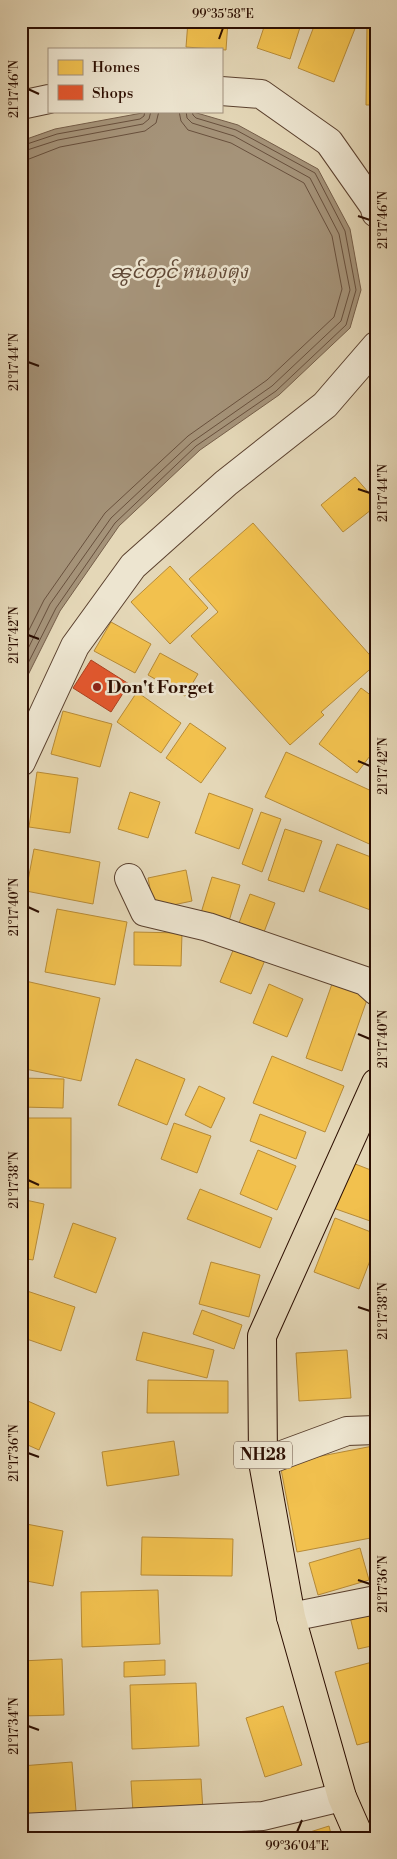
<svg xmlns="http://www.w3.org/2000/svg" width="397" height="1859" font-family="'Libre Bodoni','Noto Sans Myanmar','Noto Serif Thai',serif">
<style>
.water{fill:#a59379;stroke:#755e49}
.homes{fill:#f2c14e;stroke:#b78b37}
.shops{fill:#e4572e;stroke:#ad4120}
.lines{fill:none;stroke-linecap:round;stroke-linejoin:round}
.shore{stroke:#68503d;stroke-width:1}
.street-casing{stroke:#5a402e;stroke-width:30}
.highway-casing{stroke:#2c0e01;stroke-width:30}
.street{stroke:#ede5d0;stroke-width:28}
.highway{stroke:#e4d7b7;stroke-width:28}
.ticks{fill:none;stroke:#2c0e01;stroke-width:2}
.poi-dot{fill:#8f2418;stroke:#ede5d0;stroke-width:2}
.labels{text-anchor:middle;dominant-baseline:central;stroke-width:5;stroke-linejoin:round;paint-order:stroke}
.shield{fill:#ede5d0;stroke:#664e3f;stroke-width:1}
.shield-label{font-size:16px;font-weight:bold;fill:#2c0e01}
.poi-label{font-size:18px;font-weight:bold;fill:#2c0e01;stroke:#ede5d0;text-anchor:start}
.water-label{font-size:19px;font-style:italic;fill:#624a37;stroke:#ede5d0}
.neatline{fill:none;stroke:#2c0e01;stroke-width:2}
.ticks-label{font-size:12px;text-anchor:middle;fill:#2c0e01}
</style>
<rect width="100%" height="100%" fill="#e4d7b7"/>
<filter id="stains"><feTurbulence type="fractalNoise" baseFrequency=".004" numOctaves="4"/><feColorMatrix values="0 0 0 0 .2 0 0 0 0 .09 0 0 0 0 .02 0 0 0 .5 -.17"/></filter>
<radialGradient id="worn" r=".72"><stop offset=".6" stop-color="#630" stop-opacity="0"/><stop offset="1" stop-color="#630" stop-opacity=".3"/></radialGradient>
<polygon class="water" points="153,111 190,111 238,125 318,169 350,229 361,290 350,328 279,395 200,450 119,526 60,611 21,689 21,141 55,129"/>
<g class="homes">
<polygon points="188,21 228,21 226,50 186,47"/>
<polygon points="266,21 302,21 290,59 257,48"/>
<polygon points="316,21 358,21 334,82 298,68"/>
<polygon points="367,21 376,21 376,105 366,105"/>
<polygon points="355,477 376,501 376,506 343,532 321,505"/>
<polygon points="253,523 376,662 376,664 321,712 324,715 290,745 191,636 218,612 189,579"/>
<polygon points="170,566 208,608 170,644 131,602"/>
<polygon points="111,622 151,644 135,673 94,651"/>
<polygon points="160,653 198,674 185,696 148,675"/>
<polygon points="361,688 376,699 376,748 357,773 319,744"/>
<polygon points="137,692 181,723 161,753 117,722"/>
<polygon points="63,711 112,724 100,767 51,754"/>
<polygon points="190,723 226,748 201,783 166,758"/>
<polygon points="286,752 376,793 376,847 265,797"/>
<polygon points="37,772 78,778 70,833 29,827"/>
<polygon points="130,792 160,802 148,838 118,829"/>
<polygon points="209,793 253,809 239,849 195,833"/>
<polygon points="261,812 281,819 262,872 242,864"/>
<polygon points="285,829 322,841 304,892 268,880"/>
<polygon points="337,844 376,859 376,912 319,891"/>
<polygon points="34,849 100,862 93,904 26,891"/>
<polygon points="186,870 192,901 154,909 148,878"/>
<polygon points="212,877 240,885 229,921 201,913"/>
<polygon points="250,894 275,903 264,932 239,923"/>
<polygon points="57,909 127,922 115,985 45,972"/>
<polygon points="134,932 182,933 181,966 134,965"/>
<polygon points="234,948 265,960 251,994 220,982"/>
<polygon points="21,980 100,998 81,1081 21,1068"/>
<polygon points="333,981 369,994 342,1071 306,1058"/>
<polygon points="269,984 303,999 287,1037 253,1023"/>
<polygon points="272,1056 344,1086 325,1132 253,1103"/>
<polygon points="136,1059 185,1079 167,1125 118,1105"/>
<polygon points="21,1078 64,1079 63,1108 21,1107"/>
<polygon points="199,1086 225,1098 211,1128 185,1115"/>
<polygon points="260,1114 306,1132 296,1159 250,1141"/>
<rect x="21" y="1118" width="50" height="70"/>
<polygon points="174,1123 211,1136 197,1173 161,1159"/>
<polygon points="258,1150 296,1166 277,1210 240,1194"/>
<polygon points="350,1162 376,1172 376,1213 373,1222 333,1208"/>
<polygon points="200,1189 272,1218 260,1248 187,1219"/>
<polygon points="21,1199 44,1204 33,1260 21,1258"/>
<polygon points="335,1218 376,1234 376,1245 359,1289 314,1272"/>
<polygon points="73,1223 116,1238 96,1293 54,1277"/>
<polygon points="211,1262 260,1275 249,1317 199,1304"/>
<polygon points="21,1289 75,1307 61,1351 21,1337"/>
<polygon points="202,1310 242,1325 234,1349 193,1334"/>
<polygon points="143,1332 214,1350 207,1378 136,1360"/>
<polygon points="347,1350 351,1398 299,1401 296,1353"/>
<polygon points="148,1380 228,1381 228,1413 147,1413"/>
<polygon points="21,1398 55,1413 39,1450 21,1442"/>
<polygon points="174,1441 179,1475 107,1486 102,1452"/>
<polygon points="373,1446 376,1458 376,1537 297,1552 280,1464"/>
<polygon points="21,1459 28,1462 21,1478"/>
<polygon points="21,1523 63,1531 53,1586 21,1580"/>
<polygon points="142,1537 233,1539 232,1576 141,1575"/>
<polygon points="360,1548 369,1580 318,1595 309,1563"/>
<polygon points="158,1590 160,1644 82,1647 81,1592"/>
<polygon points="376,1611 376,1645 358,1649 350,1617"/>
<polygon points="62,1659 64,1715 21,1716 21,1661"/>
<polygon points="165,1660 165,1675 124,1677 124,1662"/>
<polygon points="376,1661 376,1740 357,1745 335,1672"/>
<polygon points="196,1683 199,1746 132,1749 130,1685"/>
<polygon points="283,1706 302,1765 265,1777 246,1718"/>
<polygon points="72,1762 76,1811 21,1815 21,1766"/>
<polygon points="201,1779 203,1811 133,1813 131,1781"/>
<polygon points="329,1826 332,1838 291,1838"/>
<polygon points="238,1834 238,1838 197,1838"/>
</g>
<polygon class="shops" points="91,660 129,684 111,712 73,688"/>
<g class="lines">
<g class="shore">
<polyline points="21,146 57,134 140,119 144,116 145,111"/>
<polyline points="21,152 58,140 143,124 149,119 151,111"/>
<polyline points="21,159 29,159 60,147 145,131 156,123 159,111"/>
<polyline points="21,646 44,600 105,513 188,436 267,380 334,317 342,289 332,236 304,183 231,143 188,130 181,121 179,111"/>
<polyline points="21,663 50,604 111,518 192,442 272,386 341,321 350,290 339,234 310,178 234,136 192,123 187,118 186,111"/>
<polyline points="21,677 56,608 115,523 196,446 276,391 346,325 356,290 345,231 315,173 236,130 196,118 193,115 192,111"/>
</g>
<g class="street-casing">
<g id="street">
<polyline points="221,91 261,94 329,142 374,206 376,213"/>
<polyline points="21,105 49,99"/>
<polyline points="21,762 75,646 133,566 226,483 325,405 376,346"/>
<polyline points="129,878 145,912 208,927 365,981 376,991"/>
<polyline points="263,1462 347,1431 376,1430"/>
<polyline points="291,1617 376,1600"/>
<polyline points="21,1828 263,1816 342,1797"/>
</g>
</g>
<g class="highway-casing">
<polyline id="highway" points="360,1838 342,1797 291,1617 263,1462 262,1336 376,1083"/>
</g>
<use href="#street" class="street"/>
<use href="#highway" class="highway"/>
</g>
<path class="ticks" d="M219,39L223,28M28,89L39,94M358,216L370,220M28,362L39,366M358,489L370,493M28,635L39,639M358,761L370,766M28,907L39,912M358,1034L370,1039M28,1180L39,1185M358,1307L370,1311M28,1453L39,1457M358,1580L370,1584M28,1726L39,1730M297,1832L302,1820"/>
<circle class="poi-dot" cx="97" cy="687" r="5"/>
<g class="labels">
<rect class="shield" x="234" y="1441.5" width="58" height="27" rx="4"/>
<g class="shield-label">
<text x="263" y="1455">NH28</text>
</g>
<g class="poi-label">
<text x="107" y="687">Don't Forget</text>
</g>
<g class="water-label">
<text x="179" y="272">ၼွင်တုင် หนองตุง</text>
</g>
</g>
<rect width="397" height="1859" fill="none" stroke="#e4d7b7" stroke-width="55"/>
<rect x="48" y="48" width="175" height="65" fill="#ede5d0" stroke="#a08f7d"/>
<rect x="58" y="60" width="25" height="15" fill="#f2c14e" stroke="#a08f7d"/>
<text x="92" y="72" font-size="15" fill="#2c0e01">Homes</text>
<rect x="58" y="85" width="25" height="15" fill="#e4572e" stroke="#a08f7d"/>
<text x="92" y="98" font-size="15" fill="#2c0e01">Shops</text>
<rect x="28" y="28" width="342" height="1804" class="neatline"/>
<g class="ticks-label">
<text x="223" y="18">99°35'58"E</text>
<text transform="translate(14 89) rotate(-90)" y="4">21°17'46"N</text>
<text transform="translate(383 220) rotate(-90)" y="4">21°17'46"N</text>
<text transform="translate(14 362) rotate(-90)" y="4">21°17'44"N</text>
<text transform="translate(383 493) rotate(-90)" y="4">21°17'44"N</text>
<text transform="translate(14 635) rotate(-90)" y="4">21°17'42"N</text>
<text transform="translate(383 766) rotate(-90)" y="4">21°17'42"N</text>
<text transform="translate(14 907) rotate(-90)" y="4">21°17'40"N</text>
<text transform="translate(383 1039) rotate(-90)" y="4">21°17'40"N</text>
<text transform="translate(14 1180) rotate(-90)" y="4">21°17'38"N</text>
<text transform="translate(383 1311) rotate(-90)" y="4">21°17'38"N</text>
<text transform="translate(14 1453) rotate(-90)" y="4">21°17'36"N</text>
<text transform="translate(383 1584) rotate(-90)" y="4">21°17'36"N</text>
<text transform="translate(14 1726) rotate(-90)" y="4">21°17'34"N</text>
<text x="297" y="1850">99°36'04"E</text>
</g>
<rect width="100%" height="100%" filter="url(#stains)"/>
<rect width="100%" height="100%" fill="url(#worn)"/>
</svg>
